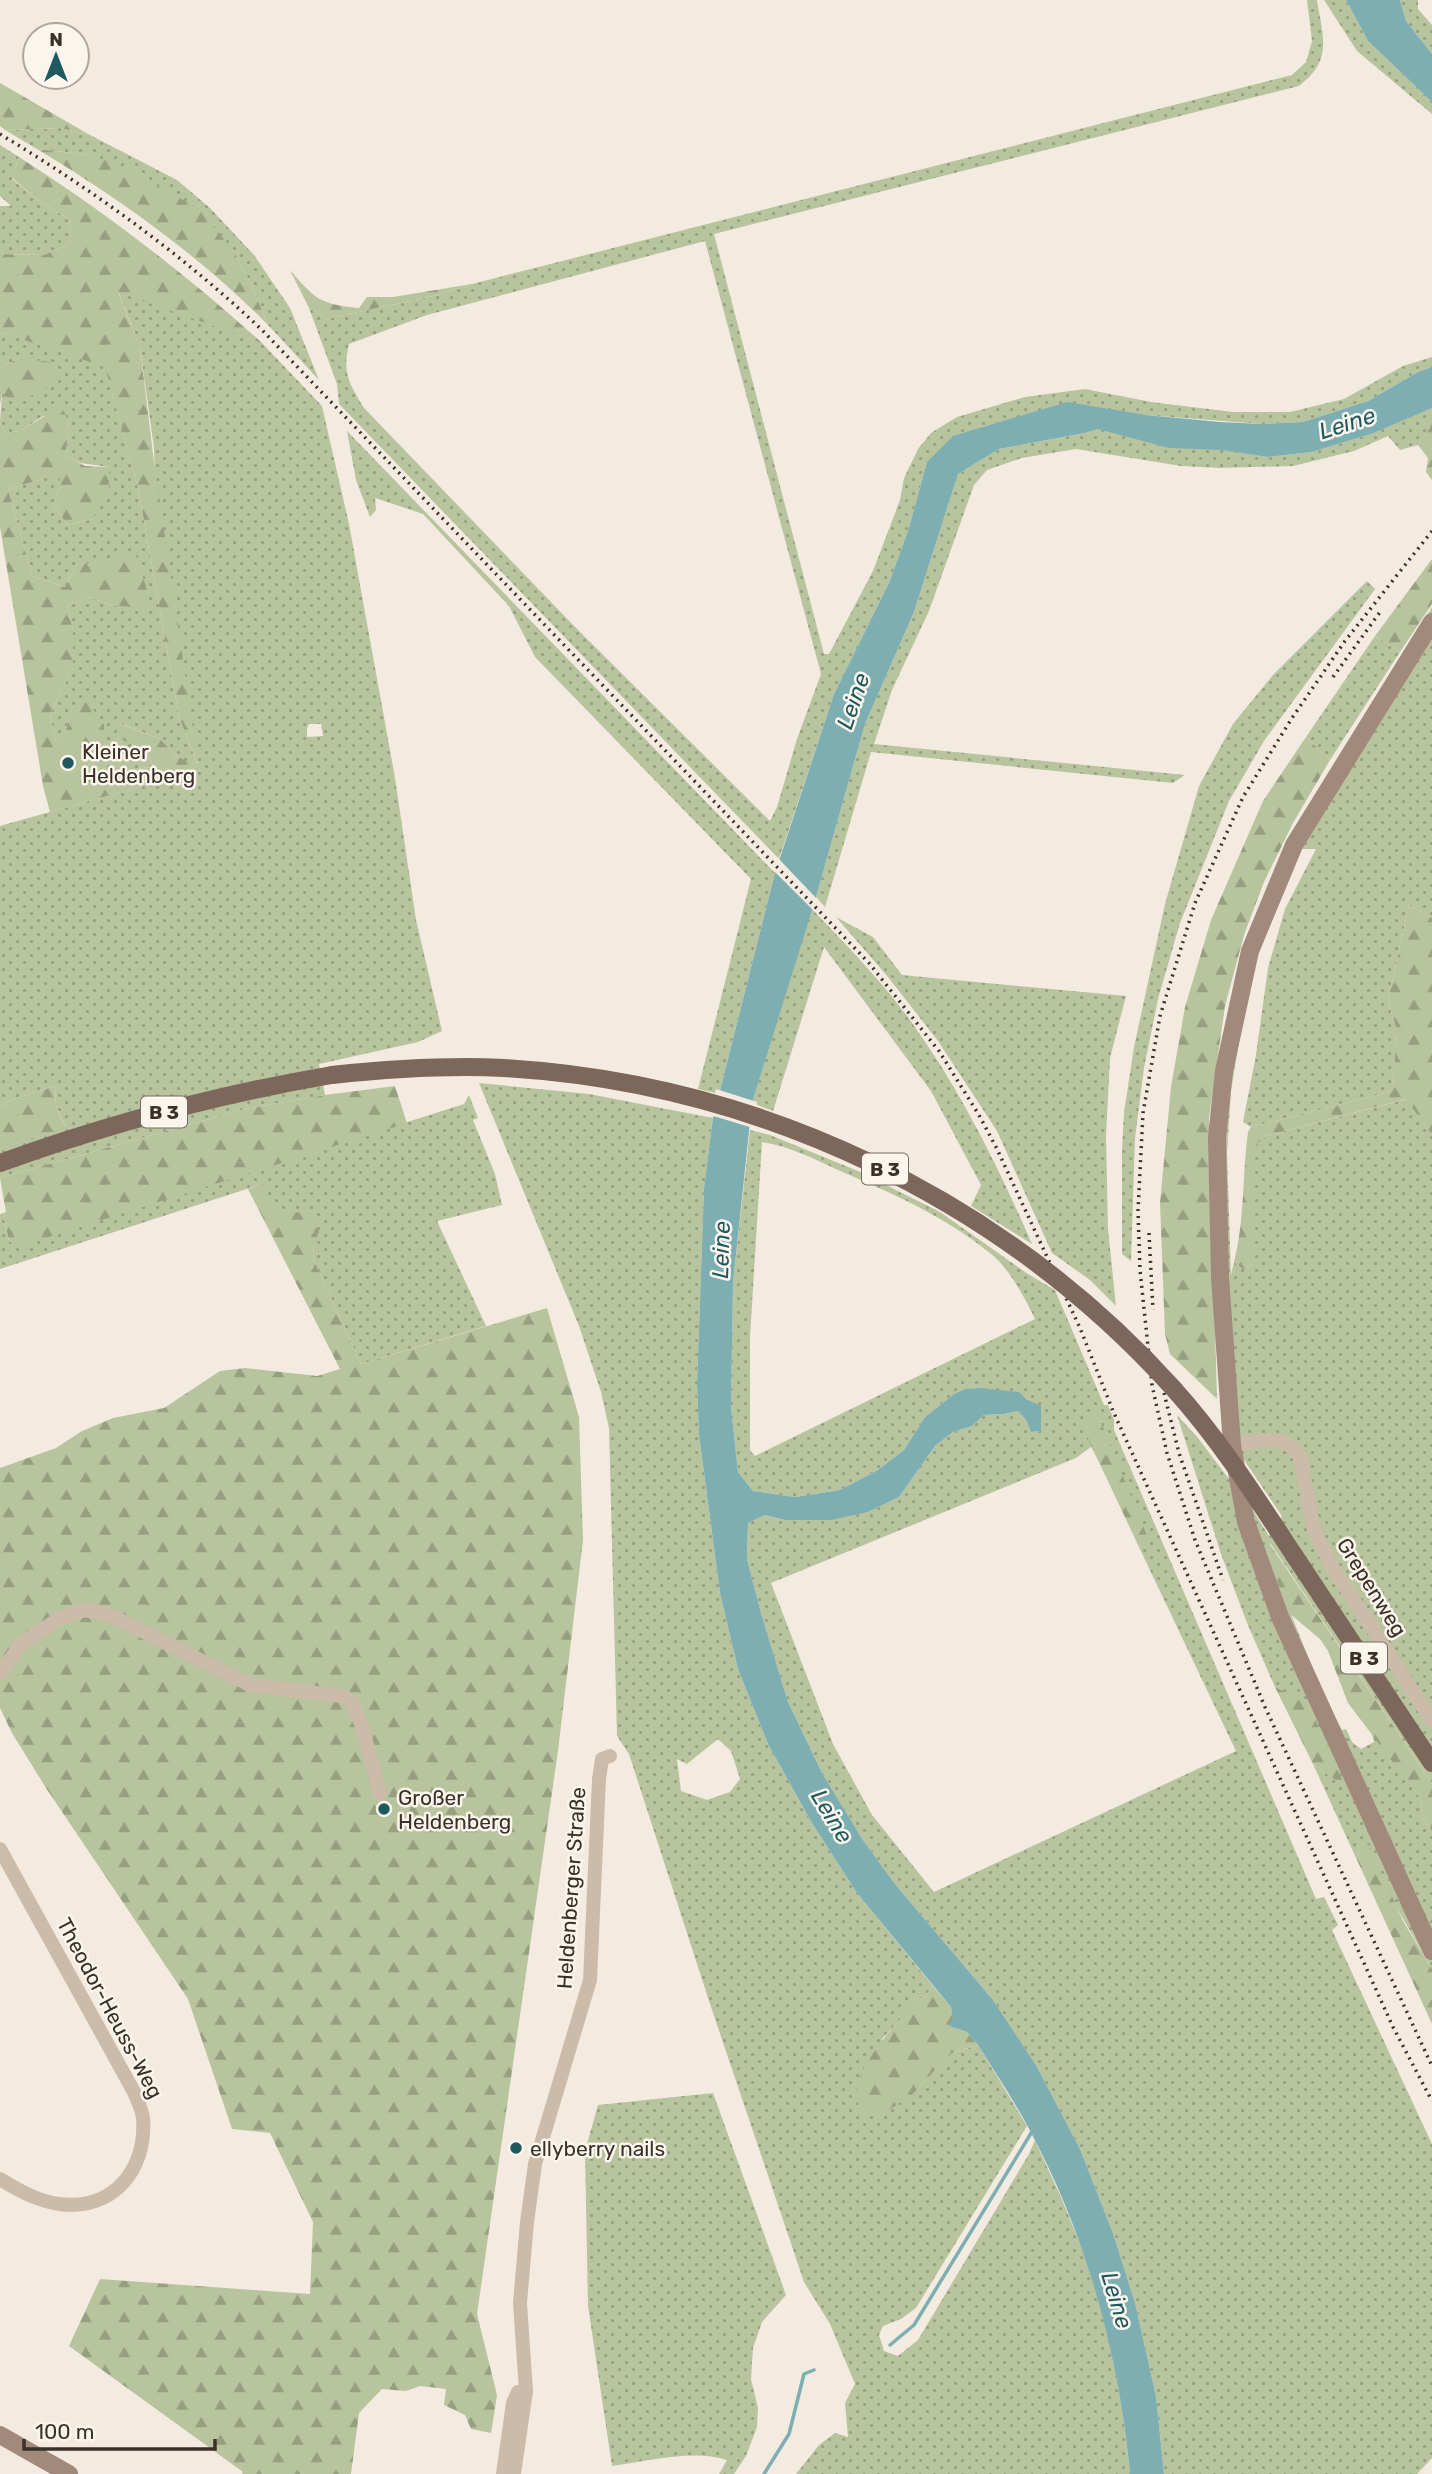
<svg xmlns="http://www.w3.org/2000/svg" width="1432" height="2474" font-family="Rubik,sans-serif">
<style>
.grass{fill:url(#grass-dots);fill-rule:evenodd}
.forest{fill:url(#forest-firs)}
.water{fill:#7dafb2}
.pier{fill:#f4ebe0}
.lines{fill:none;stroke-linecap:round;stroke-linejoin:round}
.stream{stroke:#7dafb2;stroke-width:3.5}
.street{stroke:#cdbbaa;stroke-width:14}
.secondary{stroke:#a18a7b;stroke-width:18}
.primary{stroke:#7d675b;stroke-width:18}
.rail{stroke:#3a302a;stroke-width:3.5;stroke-dasharray:2 5;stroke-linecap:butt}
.primary-bridge{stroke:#7d675b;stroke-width:18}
.poi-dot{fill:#1d595e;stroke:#fbf5ed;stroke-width:2.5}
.labels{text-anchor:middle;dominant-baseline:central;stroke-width:5;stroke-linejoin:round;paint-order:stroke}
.shield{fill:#fbf5ed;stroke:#746b64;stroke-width:2}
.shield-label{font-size:19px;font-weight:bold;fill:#3a302a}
.poi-label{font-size:21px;fill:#3a302a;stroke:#fbf5ed;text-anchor:start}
.street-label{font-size:21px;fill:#3a302a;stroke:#fbf5ed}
.water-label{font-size:23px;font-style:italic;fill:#1d595e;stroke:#fbf5ed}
</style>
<defs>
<pattern id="grass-dots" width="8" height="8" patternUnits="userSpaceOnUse" patternTransform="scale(1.75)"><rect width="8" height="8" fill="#b7c49e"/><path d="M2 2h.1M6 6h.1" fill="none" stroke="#96a081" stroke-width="1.8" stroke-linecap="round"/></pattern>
<pattern id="forest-firs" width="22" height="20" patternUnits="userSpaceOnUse" patternTransform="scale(1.75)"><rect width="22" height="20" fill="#b7c49e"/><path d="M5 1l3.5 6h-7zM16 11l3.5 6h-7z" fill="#96a081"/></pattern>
</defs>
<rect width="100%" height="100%" fill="#f4ebe0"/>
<g class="grass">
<path d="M1307,0H1317C1323,38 1333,60 1299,86L714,234L824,654H829L873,571L900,500L904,478L918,449L931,433L957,417L1025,397L1085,389L1151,402L1233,412H1290L1344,399L1403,366L1432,357V367L1418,372L1368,401L1303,422L1261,424L1146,415L927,462L908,531L889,583L834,694L779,859L339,404L337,384L309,308L326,319L438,295L472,284L1292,75L1306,62L1312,41ZM705,241L821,674L797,739L777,807L770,821L577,629L364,408C349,383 342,373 349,344L427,315Z"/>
<polygon points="1324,0 1346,0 1368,41 1432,102 1432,114 1357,51"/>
<polygon points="1400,0 1418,0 1418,9 1432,25 1432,54 1406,21"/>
<polygon points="60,128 90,135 177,180 210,208 254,255 290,308 319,380 268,325 251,284 233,250 92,155 37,149 5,130"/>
<polygon points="0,145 19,157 12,179 38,200 69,219 72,243 44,255 0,254 0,206 11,206 0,196"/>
<path d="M118,291L262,343L322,406L349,524L395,778L416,920L442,1031L418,1042L319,1064L325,1095L245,1109L0,1178V1149L65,1126L56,1106L55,1086L10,1100L0,1107V826L199,770L177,756L160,739L119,723L117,737L146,751L153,766L80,781L87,767L104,748L73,706L67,727L57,747L50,715L73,667V630L67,605L88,597L116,606L101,561L76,566L65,587L32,576L8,489L43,479L60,469V487L54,505L67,525L93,519L109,467L80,463L66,456L68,420L43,416L20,431L4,433L0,421L2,393L45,388L58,382L20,358L0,367V332L105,366L138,488L179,717L198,766L155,480L154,448L140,348ZM309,724H321L323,736L307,737V728Z"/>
<polygon points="1427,410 1432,425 1418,445 1400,450 1388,436 1354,451 1293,466 1220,468 1181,466 1076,449 1022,458 987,470 974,485 929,611 892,690 874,744 1185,775 1173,783 871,752 825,907 816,897 865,724 914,612 958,474 999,449 1085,433 1098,429 1268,457 1312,452 1374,433"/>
<polygon points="347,431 775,873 719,1094 698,1089 751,879 535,657 509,606 423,514 375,498 376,510 370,517 356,480"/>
<polygon points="1367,581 1375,589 1264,741 1229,801 1180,923 1158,999 1144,1068 1135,1138 1131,1261 1122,1254 1122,1150 1124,1113 1134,1047 1165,904 1199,786 1233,724 1273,675"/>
<polygon points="1432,607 1432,918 1409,905 1388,1000 1396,1028 1393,1091 1251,1127 1243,1122 1256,1055 1268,968 1285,909 1316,849 1302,849 1258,954 1246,999 1231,1091 1227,1153 1231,1275 1234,1262 1244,1270 1254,1264 1254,1147 1266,1136 1407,1099 1432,1135 1432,1783 1270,1543 1266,1552 1332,1716 1336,1719 1342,1730 1346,1729 1352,1742 1361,1749 1374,1742 1371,1731 1420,1798 1424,1819 1432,1831 1432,1969 1359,1842 1357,1860 1313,1764 1345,1787 1308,1704 1275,1687 1247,1623 1221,1554 1177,1415 1198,1438 1254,1512 1269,1536 1282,1516 1223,1429 1217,1062 1244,943 1290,838"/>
<polygon points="1375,636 1400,652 1330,760 1306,737"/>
<path d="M811,908C844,943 882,981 910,1020C960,1089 998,1166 1032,1244L971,1206L981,1185L931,1091L824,947L773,1111L752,1103Z"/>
<polygon points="836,917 873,937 902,975 1126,996 1110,1058 1106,1136 1108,1229 1116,1306 1090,1280 1052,1253 997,1131 938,1041 888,977"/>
<path d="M479,1083L589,1094L713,1118L704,1188L697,1383L699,1435L720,1593L738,1669L768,1744L812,1823L857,1893L933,1986L924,1998L915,1999L905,2014L882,2039L913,2094L950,2054L978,2045L1027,2126L916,2308L901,2319L883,2326L879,2335L884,2351L898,2356L918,2340L1029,2154L1035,2140C1047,2168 1061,2195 1072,2224C1105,2302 1122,2389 1130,2474H796L819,2445L835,2433L848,2437L845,2403L855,2384L830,2324L804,2282L710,2004L629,1754L617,1736L609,1428L601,1392L579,1326ZM718,1739L731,1751L740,1779L730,1792L707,1800L681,1791L677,1759L687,1764Z"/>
<polygon points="469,1095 478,1118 473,1120 495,1174 502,1205 437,1221 486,1326 361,1364 313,1258 314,1245 286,1214 274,1208 262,1184 0,1269 0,1214 3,1213 9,1241 17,1246 464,1104"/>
<path d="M750,1130L770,1135L858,1171L940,1212L1028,1274L1055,1290L1104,1405H1108L1114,1420V1430L1316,1899L1324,1897L1338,1925L1332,1930L1432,2144V2458L1417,2474H1164L1156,2396L1135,2303L1114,2236L1080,2149L1036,2065L993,2000L895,1884L863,1840L822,1773L788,1702L761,1613L747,1559L748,1523L765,1515L785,1520L868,1512L899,1497L935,1446L953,1432L972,1426L984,1415L1004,1414L1018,1411L1026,1420L1031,1432L1041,1431L1040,1406L1026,1399L979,1388L965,1389L954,1394L925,1417L904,1450L878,1470L840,1490L795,1497L753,1491L738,1472L731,1407L733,1283ZM762,1142C789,1146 814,1159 838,1170C890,1192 946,1217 990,1253C1009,1268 1025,1298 1035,1319L755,1456L750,1450V1337ZM1091,1447L1147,1548L1138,1545L1236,1751L934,1892L872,1815L833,1744L771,1583L1076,1458Z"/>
<path d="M713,2093L786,2295L762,2322L753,2348L751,2379L758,2408L757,2427L746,2456L734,2474H719L727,2460C694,2449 647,2461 612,2466L588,2306L585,2151L598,2105Z"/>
</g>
<g class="forest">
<polygon points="0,83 90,135 60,128 5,130 0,126"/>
<path d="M37,149L92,155L132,171L199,209L233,250L251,284L268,325C200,256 120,199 37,149Z"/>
<path d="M19,157C105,212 186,274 262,343L118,292L140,348L154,462L199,770L50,812L43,786L0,527V421L4,433L20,431L61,406L68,420L66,456L85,466L109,467V489L93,519L67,525L54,505L60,487L59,470L43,479L8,489L32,576L65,587L76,566L135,552L148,593L145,607L116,606L88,597L67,605L73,630V667L50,715L57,746L67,727L73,705L88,702L104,725V748L87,767L81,781L153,766L146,751L116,737L118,723L160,739L177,756L199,768L179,717L138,488L105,367L0,332V254L44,255L72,243L69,219L38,200L12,178Z"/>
<path d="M290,270C315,299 319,304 359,308L367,297H393L472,284L438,295L326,319L309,308Z"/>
<polygon points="20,358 50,362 58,383 22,400 14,401 2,394 0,404 0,367"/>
<polygon points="1432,408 1432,480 1426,472 1428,458 1418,445 1430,427 1427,410"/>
<polygon points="1432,559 1432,604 1400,652 1375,636"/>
<polygon points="1306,737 1330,760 1293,823 1264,882 1244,935 1225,1006 1209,1118 1217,1399 1170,1354 1165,1334 1160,1203 1171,1087 1185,1007 1211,920 1263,801"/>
<path d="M1409,905L1432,918V1135L1406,1099L1266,1136L1254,1147V1264L1244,1270L1234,1262C1245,1220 1242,1176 1248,1132L1251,1127L1393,1091L1396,1028L1388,1000Z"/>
<polygon points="55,1086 56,1106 65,1127 0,1149 0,1107 10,1100"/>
<polygon points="395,1086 407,1123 17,1247 9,1241 3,1213 6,1212 0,1178 245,1109 325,1095"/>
<path d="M262,1184C276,1210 277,1216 307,1211L319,1231L314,1245L313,1258L361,1364L547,1308L579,1417L583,1540L558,1751L477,2314L497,2395L491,2433L471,2429L465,2415L444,2405L446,2389L420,2386L406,2391L382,2389L359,2413L351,2474H242L243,2472L69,2346L100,2279L310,2294L313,2222L270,2133L232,2129L188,1999L46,1788L12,1733L0,1708V1468L56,1448L82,1431L113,1418L164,1408L220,1371L245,1368L317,1376L340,1369L248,1189Z"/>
<polygon points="1088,1415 1098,1415 1150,1543 1147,1548 1138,1545 1083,1428"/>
<polygon points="1269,1543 1432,1783 1432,1831 1424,1819 1420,1798 1348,1703 1328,1651 1320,1639 1290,1614 1266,1552"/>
<polygon points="1275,1687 1308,1703 1346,1788 1313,1764"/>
<polygon points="1359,1842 1369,1845 1403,1921 1432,1969 1432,2024 1357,1860"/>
<path d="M933,1986L951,2007L954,2018L949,2026L967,2032L978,2045L950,2054L913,2094L883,2114L868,2116C829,2089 899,2024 915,1999L924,1998Z"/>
</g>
<g class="water">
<polygon points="1346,0 1400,0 1406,21 1432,54 1432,102 1368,41"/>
<path d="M1432,367V408L1374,433L1312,452L1268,457L1222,450L1169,448L1098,429L1085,433L999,449L958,474L914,612L865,724L816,897L752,1103L733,1283L731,1407L738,1472L753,1491L795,1497L840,1490L878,1470L904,1450L925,1417L954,1394L965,1389L979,1388L1019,1392L1026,1399L1041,1406V1431L1031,1432L1026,1420L1018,1411L1004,1414L984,1415L972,1426L953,1432L935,1446L899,1497L868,1512L831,1520H785L765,1515L748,1523L747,1559L761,1613L788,1702L822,1773L863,1840L895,1884L993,2000L1036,2065L1080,2149L1114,2236L1135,2303L1156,2396L1164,2474H1130C1119,2353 1086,2234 1028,2127C1013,2099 995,2072 978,2045L967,2032L949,2026L953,2018L951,2007L857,1893L812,1823L768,1744L738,1669L720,1593L699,1435L697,1383L704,1188L713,1118L775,873L834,694L889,583L908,531L927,462L953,436L1067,402L1146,415L1220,422L1261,424L1303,422L1368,401L1418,372Z"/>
</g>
<g class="pier">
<polygon points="777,857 818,900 814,911 773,870"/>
<polygon points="716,1089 757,1102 753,1128 710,1115"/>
</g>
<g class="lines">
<g class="stream">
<polyline points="890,2345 914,2325 1033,2130"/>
<polyline points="764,2474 789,2434 804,2374 814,2370"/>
</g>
<g class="street">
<path d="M1232,1445C1260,1443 1282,1430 1300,1457L1314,1530L1331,1565L1432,1721"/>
<polyline points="0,1674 20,1645 58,1619 85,1610 108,1614 250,1685 342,1696 352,1702 362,1726 380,1794"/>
<path d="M0,1849L134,2092C137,2100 142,2109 143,2118C147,2170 113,2211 59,2204C37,2201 18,2190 0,2179"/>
<polyline points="503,2474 513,2403 518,2392 526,2391"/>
<polyline points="514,2474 526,2391 520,2303 527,2222 535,2164 590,1980 599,1779 602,1759 610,1756"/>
</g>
<g class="secondary">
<polyline points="1432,622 1294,845 1250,951 1224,1071 1217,1137 1220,1277 1232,1445 1246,1522 1280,1617 1432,1951"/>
<polyline points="0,2435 69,2474"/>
</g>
<g class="primary">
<path d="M0,1163C108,1124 220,1094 332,1075"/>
<polyline points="1294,1555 1432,1763"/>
</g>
<g class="rail">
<path d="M0,134C94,191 182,254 262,330L869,963L939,1051L979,1115L997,1149L1080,1328L1113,1411L1393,2027L1432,2101"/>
<polyline points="1432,531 1345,641 1292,718 1243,797 1195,903 1160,1016 1143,1113 1138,1211 1140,1270 1152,1385 1167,1453 1195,1540 1265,1707 1432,2066"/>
<polyline points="1333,677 1380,612"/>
<polyline points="1149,1233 1153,1310"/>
<polyline points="1164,1393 1179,1453 1223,1580"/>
</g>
<path class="primary-bridge" d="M332,1075C389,1069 446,1065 504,1068C759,1083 1001,1198 1173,1388C1219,1439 1256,1497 1294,1555"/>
</g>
<g class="poi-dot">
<circle cx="68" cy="763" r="7"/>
<circle cx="384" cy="1809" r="7"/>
<circle cx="516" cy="2148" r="7"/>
</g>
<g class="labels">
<g class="shield">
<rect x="141" y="1096.5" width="46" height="31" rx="5"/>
<rect x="862" y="1153.5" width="46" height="31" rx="5"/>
<rect x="1341" y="1642.5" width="46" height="31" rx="5"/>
</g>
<g class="shield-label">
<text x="164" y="1112">B 3</text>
<text x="885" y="1169">B 3</text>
<text x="1364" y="1658">B 3</text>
</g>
<g class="poi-label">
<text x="82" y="751">Kleiner<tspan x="82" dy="24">Heldenberg</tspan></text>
<text x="398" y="1797">Großer<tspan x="398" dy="24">Heldenberg</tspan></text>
<text x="530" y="2148">ellyberry nails</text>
</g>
<g class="street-label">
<text transform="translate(1372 1587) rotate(58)">Grepenweg</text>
<text transform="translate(571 1888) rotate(-86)">Heldenberger Straße</text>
<text transform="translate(110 2008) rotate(62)">Theodor-Heuss-Weg</text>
</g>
<g class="water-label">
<text transform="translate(1347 423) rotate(-18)">Leine</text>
<text transform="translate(853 701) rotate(-71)">Leine</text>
<text transform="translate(721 1250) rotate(-88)">Leine</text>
<text transform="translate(832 1816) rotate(59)">Leine</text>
<text transform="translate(1117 2300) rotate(73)">Leine</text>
</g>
</g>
<g transform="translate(56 56)"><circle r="33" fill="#fbf5ed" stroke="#aea69f" stroke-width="2"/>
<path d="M0-5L12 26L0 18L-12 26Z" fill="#1d595e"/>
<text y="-10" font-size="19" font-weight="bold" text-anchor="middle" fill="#3a302a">N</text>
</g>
<path d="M24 2439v10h191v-10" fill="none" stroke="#3a302a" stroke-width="3.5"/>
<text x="35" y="2439" font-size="21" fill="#3a302a" stroke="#fbf5ed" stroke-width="5" paint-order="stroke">100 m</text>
</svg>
